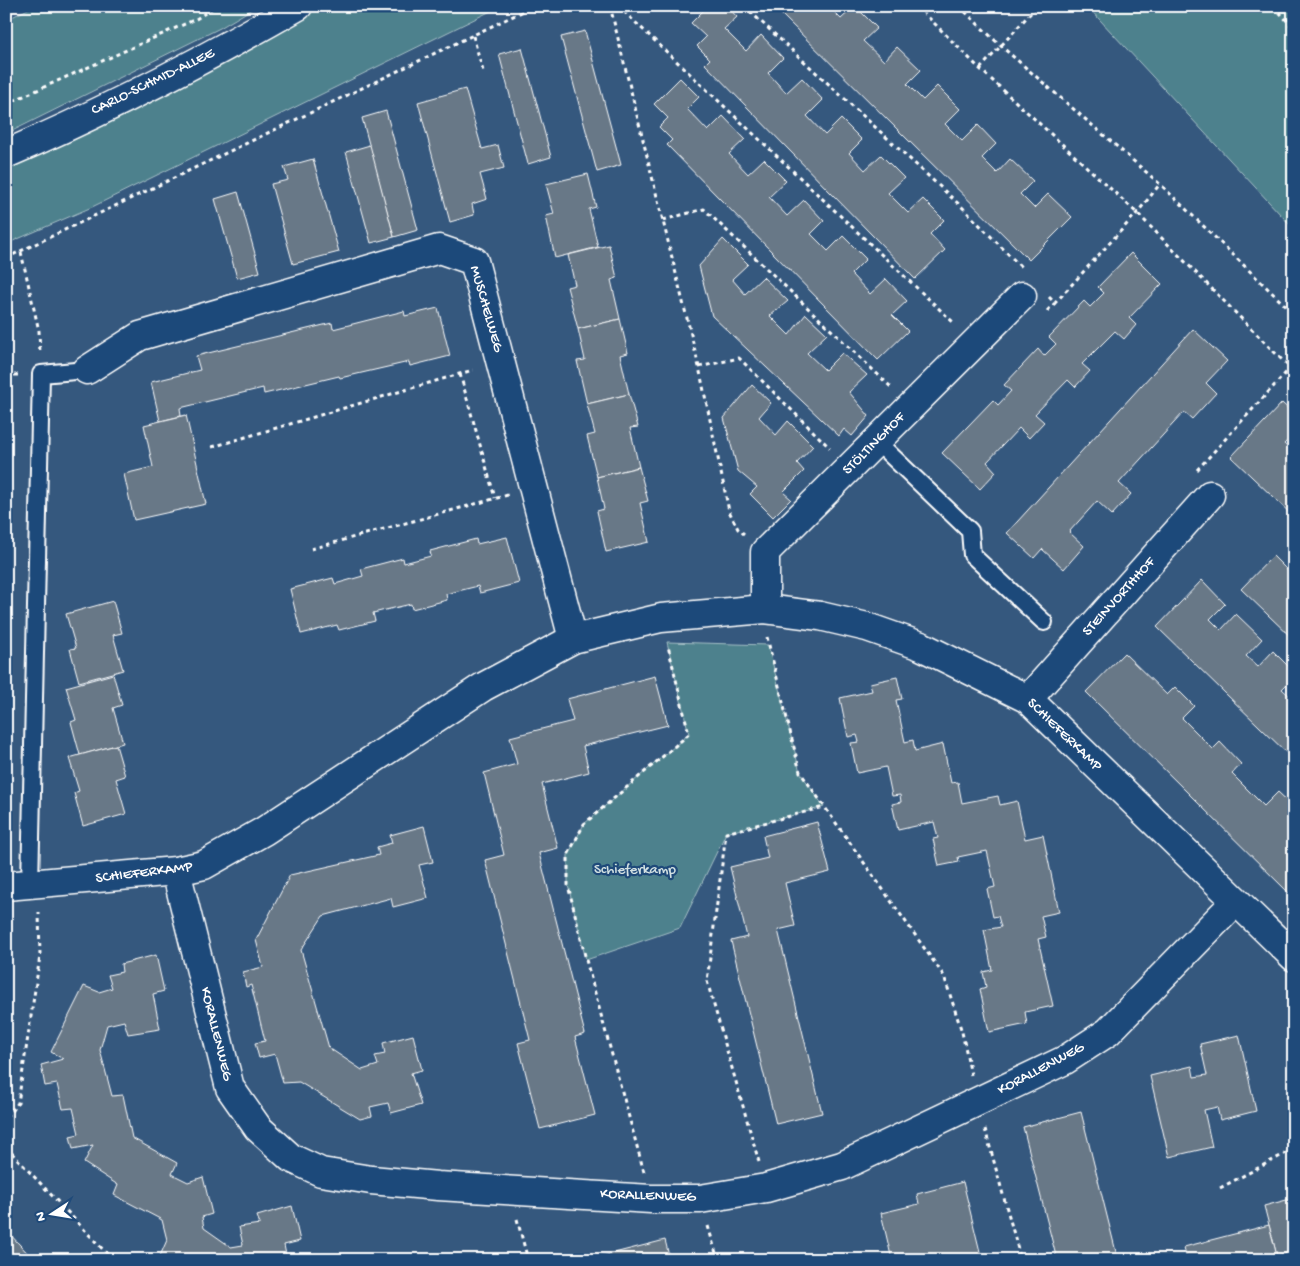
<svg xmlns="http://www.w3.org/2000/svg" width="1300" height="1266" font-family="'Gochi Hand',sans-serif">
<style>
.green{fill:#4d818d;stroke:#a6c0c6}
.building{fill:#687887;stroke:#fff}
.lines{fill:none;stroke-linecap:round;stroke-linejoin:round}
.service-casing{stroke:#fff;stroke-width:20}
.minor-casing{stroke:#fff;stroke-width:31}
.secondary-casing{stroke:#fff;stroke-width:31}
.path{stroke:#fff;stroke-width:3;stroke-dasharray:4 4;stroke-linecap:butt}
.service{stroke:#1f4a7a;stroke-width:16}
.minor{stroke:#1f4a7a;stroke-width:28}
.secondary{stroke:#1f4a7a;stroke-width:28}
.labels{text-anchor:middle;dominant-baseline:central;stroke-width:4.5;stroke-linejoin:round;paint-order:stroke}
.street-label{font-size:15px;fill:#fff;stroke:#1f4a7a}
.park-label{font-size:15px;fill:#d2e0e2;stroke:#1f4a7a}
</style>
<rect width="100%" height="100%" fill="#35587e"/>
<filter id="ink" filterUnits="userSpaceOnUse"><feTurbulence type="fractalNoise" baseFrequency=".02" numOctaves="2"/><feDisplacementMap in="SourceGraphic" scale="10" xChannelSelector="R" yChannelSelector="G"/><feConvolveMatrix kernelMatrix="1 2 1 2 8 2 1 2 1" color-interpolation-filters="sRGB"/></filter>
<g filter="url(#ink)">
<g class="green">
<polygon points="34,6 257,6 220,28 6,134 6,20"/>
<polygon points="310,6 501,6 92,207 6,244 6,167"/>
<polygon points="1087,6 1294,6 1294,229"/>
<polygon points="667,642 768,645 800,772 824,807 726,833 680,928 586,960 568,885 568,855 584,824 689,734"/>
</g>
<g class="building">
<polygon points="708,6 727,6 737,17 724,29 746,51 761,35 783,58 768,73 786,93 802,78 823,100 807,116 825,135 841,119 862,140 849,153 865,170 881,155 904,178 888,193 908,213 923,199 944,220 930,234 945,250 915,279 705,64 710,59 697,46 706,37 691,23"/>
<polygon points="773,6 828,6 841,19 855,6 877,28 863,41 884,61 897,47 921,70 907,84 923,100 937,86 960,109 945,124 962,141 978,125 996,144 982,158 997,173 1010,159 1033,181 1020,194 1034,208 1048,194 1072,217 1029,260"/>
<polygon points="585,31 621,165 597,172 561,37"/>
<polygon points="522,48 551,157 528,164 499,54"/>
<polygon points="680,78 699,97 687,109 708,131 723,116 745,139 729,154 748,174 764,159 786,181 769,197 787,216 804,200 824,221 811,234 828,251 843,236 866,259 851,274 870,294 886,279 907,301 892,315 908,331 878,360 667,145 672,140 659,127 668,118 654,104"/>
<polygon points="465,89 482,149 498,145 504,168 480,174 487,199 472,204 474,215 450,222 418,102"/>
<polygon points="386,111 418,230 394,237 362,118"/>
<polygon points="370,145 394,237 371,243 346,152"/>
<polygon points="313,159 339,252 293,264 271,184 288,180 284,167"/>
<polygon points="588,174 596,207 589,209 598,247 555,258 546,216 554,214 546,184"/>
<polygon points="238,192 260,272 237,278 215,199"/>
<polygon points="723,239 748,264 732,279 745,294 763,277 788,301 770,316 789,335 806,314 827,334 807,353 825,370 842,353 867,375 849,392 869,416 852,436 844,429 839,436 712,316 699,266"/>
<polygon points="609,245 617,278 611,280 620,319 578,329 567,287 575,285 568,255"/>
<polygon points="1131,253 1162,284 1129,318 1136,325 1124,339 1115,331 1082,364 1090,371 1075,387 1068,380 1035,414 1044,422 1029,438 1019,428 987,462 996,472 980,489 942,453 993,400 998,405 1011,391 1004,385 1038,349 1044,356 1056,344 1049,337 1084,301 1090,307 1104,293 1098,287"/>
<polygon points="438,308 450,356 410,366 409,362 340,378 339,376 264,394 263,388 180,408 181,416 160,421 151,382 200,370 196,356 332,323 333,329 404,311 405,316"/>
<polygon points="620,319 628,353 620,355 629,394 587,404 577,361 585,360 578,329"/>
<polygon points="1193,329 1227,361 1206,383 1216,393 1192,419 1184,412 1119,483 1131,494 1112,515 1097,501 1069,532 1084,546 1064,569 1042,549 1034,558 1007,533"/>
<polygon points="752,385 771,403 759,417 776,435 788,421 813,446 797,463 804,471 783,492 791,499 773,517 750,494 757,487 738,471 724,418"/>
<polygon points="629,394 638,427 630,428 639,467 597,477 587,436 595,434 587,404"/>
<polygon points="1282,403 1294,414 1294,434 1284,444 1294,453 1294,517 1231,457"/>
<polygon points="186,415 206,504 134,520 124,474 153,467 144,425"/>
<polygon points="639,467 648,501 640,503 649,542 606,552 597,511 604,509 597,477"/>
<polygon points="507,537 519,583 480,593 478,586 446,594 447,600 412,609 411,604 373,613 375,621 339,630 337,625 301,634 290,589 333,578 335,584 363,576 361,569 403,558 404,563 431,556 430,551 476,539 477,544"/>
<polygon points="1273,556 1294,577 1294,640 1241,589"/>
<polygon points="1202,580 1225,604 1210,619 1221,630 1236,614 1262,639 1246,656 1258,667 1273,651 1294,672 1294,677 1282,689 1294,700 1294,760 1157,627"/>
<polygon points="113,601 122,633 113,635 123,670 79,682 70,649 76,648 66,614"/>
<polygon points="1124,653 1167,695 1175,687 1194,706 1182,718 1213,749 1220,742 1241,764 1232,774 1264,806 1278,792 1294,807 1294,819 1288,825 1294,831 1294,898 1086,692"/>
<polygon points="113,674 122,705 113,708 123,743 80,755 71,722 76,720 66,687"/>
<polygon points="655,676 668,725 583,746 589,772 542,784 558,848 539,853 585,1034 575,1037 595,1115 540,1129 518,1043 530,1040 485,860 504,855 484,773 517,764 510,737 573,721 567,699"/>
<polygon points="897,677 902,699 896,700 905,742 913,740 915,751 943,744 951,783 958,782 962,803 998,796 1000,805 1017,801 1025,839 1043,835 1059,912 1041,916 1046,937 1038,939 1053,1006 1025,1012 1027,1024 989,1032 980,989 986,987 983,972 992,970 984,930 1001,927 998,916 993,917 987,889 995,887 987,851 958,857 959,862 939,866 933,839 938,838 934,822 898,830 892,804 901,802 900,795 892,796 886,767 857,773 851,743 859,742 857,735 848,737 840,698 872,691 870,683"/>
<polygon points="116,745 125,776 116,779 126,814 83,826 74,793 79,791 69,758"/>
<polygon points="817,822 830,872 785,883 795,926 778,930 822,1113 776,1124 731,941 747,937 730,867 768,858 763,836"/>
<polygon points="424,826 433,862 419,865 428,898 393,907 391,898 323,916 301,950 329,1048 362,1070 378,1065 375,1056 385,1054 383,1043 413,1035 422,1070 411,1073 421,1105 391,1113 388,1103 370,1107 372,1116 360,1119 299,1082 283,1083 275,1054 259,1058 255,1043 265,1041 251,985 246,987 243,972 263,967 256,940 290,875 379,855 377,847 392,843 390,835"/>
<polygon points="156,955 164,991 153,994 160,1029 128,1034 124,1021 107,1025 100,1050 112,1096 123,1095 132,1138 177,1163 172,1174 188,1182 203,1177 212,1214 202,1217 204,1228 231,1247 243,1245 239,1227 260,1224 257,1216 292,1206 300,1241 284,1245 287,1260 166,1260 160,1256 167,1240 162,1220 114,1195 118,1185 84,1163 93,1145 73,1149 70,1136 79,1134 73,1108 63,1109 57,1084 45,1086 41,1065 63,1059 51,1052 84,986 99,992 112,988 108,975 122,972 121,964"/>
<polygon points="1239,1035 1256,1111 1220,1120 1217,1107 1204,1110 1212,1147 1169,1157 1150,1076 1192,1066 1194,1077 1207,1075 1200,1044"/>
<polygon points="1081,1112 1118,1260 1057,1260 1023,1127"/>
<polygon points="963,1182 982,1260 892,1260 881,1213 919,1204 917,1194"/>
<polygon points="1294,1198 1294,1251 1277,1256 1264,1206"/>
<polygon points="1269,1225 1278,1260 1187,1260 1184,1247"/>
<polygon points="6,1230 34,1260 6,1260"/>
<polygon points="665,1240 670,1260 587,1260"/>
</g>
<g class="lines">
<g class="service-casing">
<g id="service">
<polyline points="876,441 970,531 972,555 1044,622"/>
<polyline points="30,885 41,374 87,370"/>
</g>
</g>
<g class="minor-casing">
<g id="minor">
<polyline points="87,370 140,336 439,249 474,261 573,639"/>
<polyline points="765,609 765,552 1022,296"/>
<polyline points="1028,699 1210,495"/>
<polyline points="176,871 230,1088 258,1128 291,1158 321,1172 371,1180 438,1186 651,1199 700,1199 766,1188 842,1166 1065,1060 1108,1032 1235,902"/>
<polyline points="6,886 176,871 204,865 264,831 483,687 573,639 661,618 765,609 820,616 867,627 921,646 1028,699 1294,957"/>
</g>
</g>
<g class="secondary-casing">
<path id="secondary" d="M6,154C106,111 204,60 298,6"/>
</g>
<g class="path">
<polyline points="610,6 699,367 729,511 738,529 744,534"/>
<polyline points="618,6 954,323"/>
<polyline points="744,6 963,208 1022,268"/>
<polyline points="917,6 980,69 1137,213 1294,372"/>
<polyline points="959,6 1002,47 1160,184 1294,314"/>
<polyline points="1274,6 1294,29"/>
<polyline points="473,36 483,71"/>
<polyline points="980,69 1037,6"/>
<polyline points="6,104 196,19 216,6"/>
<polyline points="663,220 704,209 892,388"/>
<polyline points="21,252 39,331 40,353"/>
<polyline points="6,258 534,6"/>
<polyline points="1049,297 1055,303 1137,213 1160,184"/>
<polyline points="1047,311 1055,303"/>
<polyline points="699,367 739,358 830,448"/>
<polyline points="460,374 495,498"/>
<polyline points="6,375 18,375"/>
<polyline points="212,447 473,370"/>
<polyline points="1197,470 1294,364"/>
<polyline points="311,549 508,495"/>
<polyline points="767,637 800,772 944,976 962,1032 971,1075"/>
<polyline points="6,1117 18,1103 40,956 39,912"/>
<polyline points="985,1129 1021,1260"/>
<polyline points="6,1147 113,1260"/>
<polyline points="759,1162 707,981 726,833 824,807"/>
<polyline points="644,1172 586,960 568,885 568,855 584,824 689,734 668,646"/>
<polyline points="1220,1188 1294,1149"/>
<polyline points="517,1219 528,1260"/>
<polyline points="708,1226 718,1260"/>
</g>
<use href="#service" class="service"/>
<use href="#minor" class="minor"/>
<use href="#secondary" class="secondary"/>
</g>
</g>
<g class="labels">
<g class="street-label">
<text transform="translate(153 82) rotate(-26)">CARLO-SCHMID-ALLEE</text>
<text transform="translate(486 309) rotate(74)">MUSCHELWEG</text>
<text transform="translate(874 444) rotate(-45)">STÖLTINGHOF</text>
<text transform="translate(1119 597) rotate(-48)">STEINVORTHHOF</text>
<text transform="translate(1064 735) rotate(44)">SCHIEFERKAMP</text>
<text transform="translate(144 873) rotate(-7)">SCHIEFERKAMP</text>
<text transform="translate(216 1034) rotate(76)">KORALLENWEG</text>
<text transform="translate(1041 1069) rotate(-28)">KORALLENWEG</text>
<text transform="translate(648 1196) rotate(2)">KORALLENWEG</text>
</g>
<g class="park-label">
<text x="635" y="870">Schieferkamp</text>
</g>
</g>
<rect width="1300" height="1266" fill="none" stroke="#1f4a7a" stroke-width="25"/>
<rect x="12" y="12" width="1275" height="1241" fill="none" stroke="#fff" stroke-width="2" filter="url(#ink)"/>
<g transform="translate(52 1214) rotate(258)" stroke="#1f4a7a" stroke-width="4" paint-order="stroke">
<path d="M0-4L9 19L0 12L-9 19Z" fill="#ffffff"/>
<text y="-8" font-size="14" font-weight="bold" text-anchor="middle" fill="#ffffff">N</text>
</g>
</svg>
